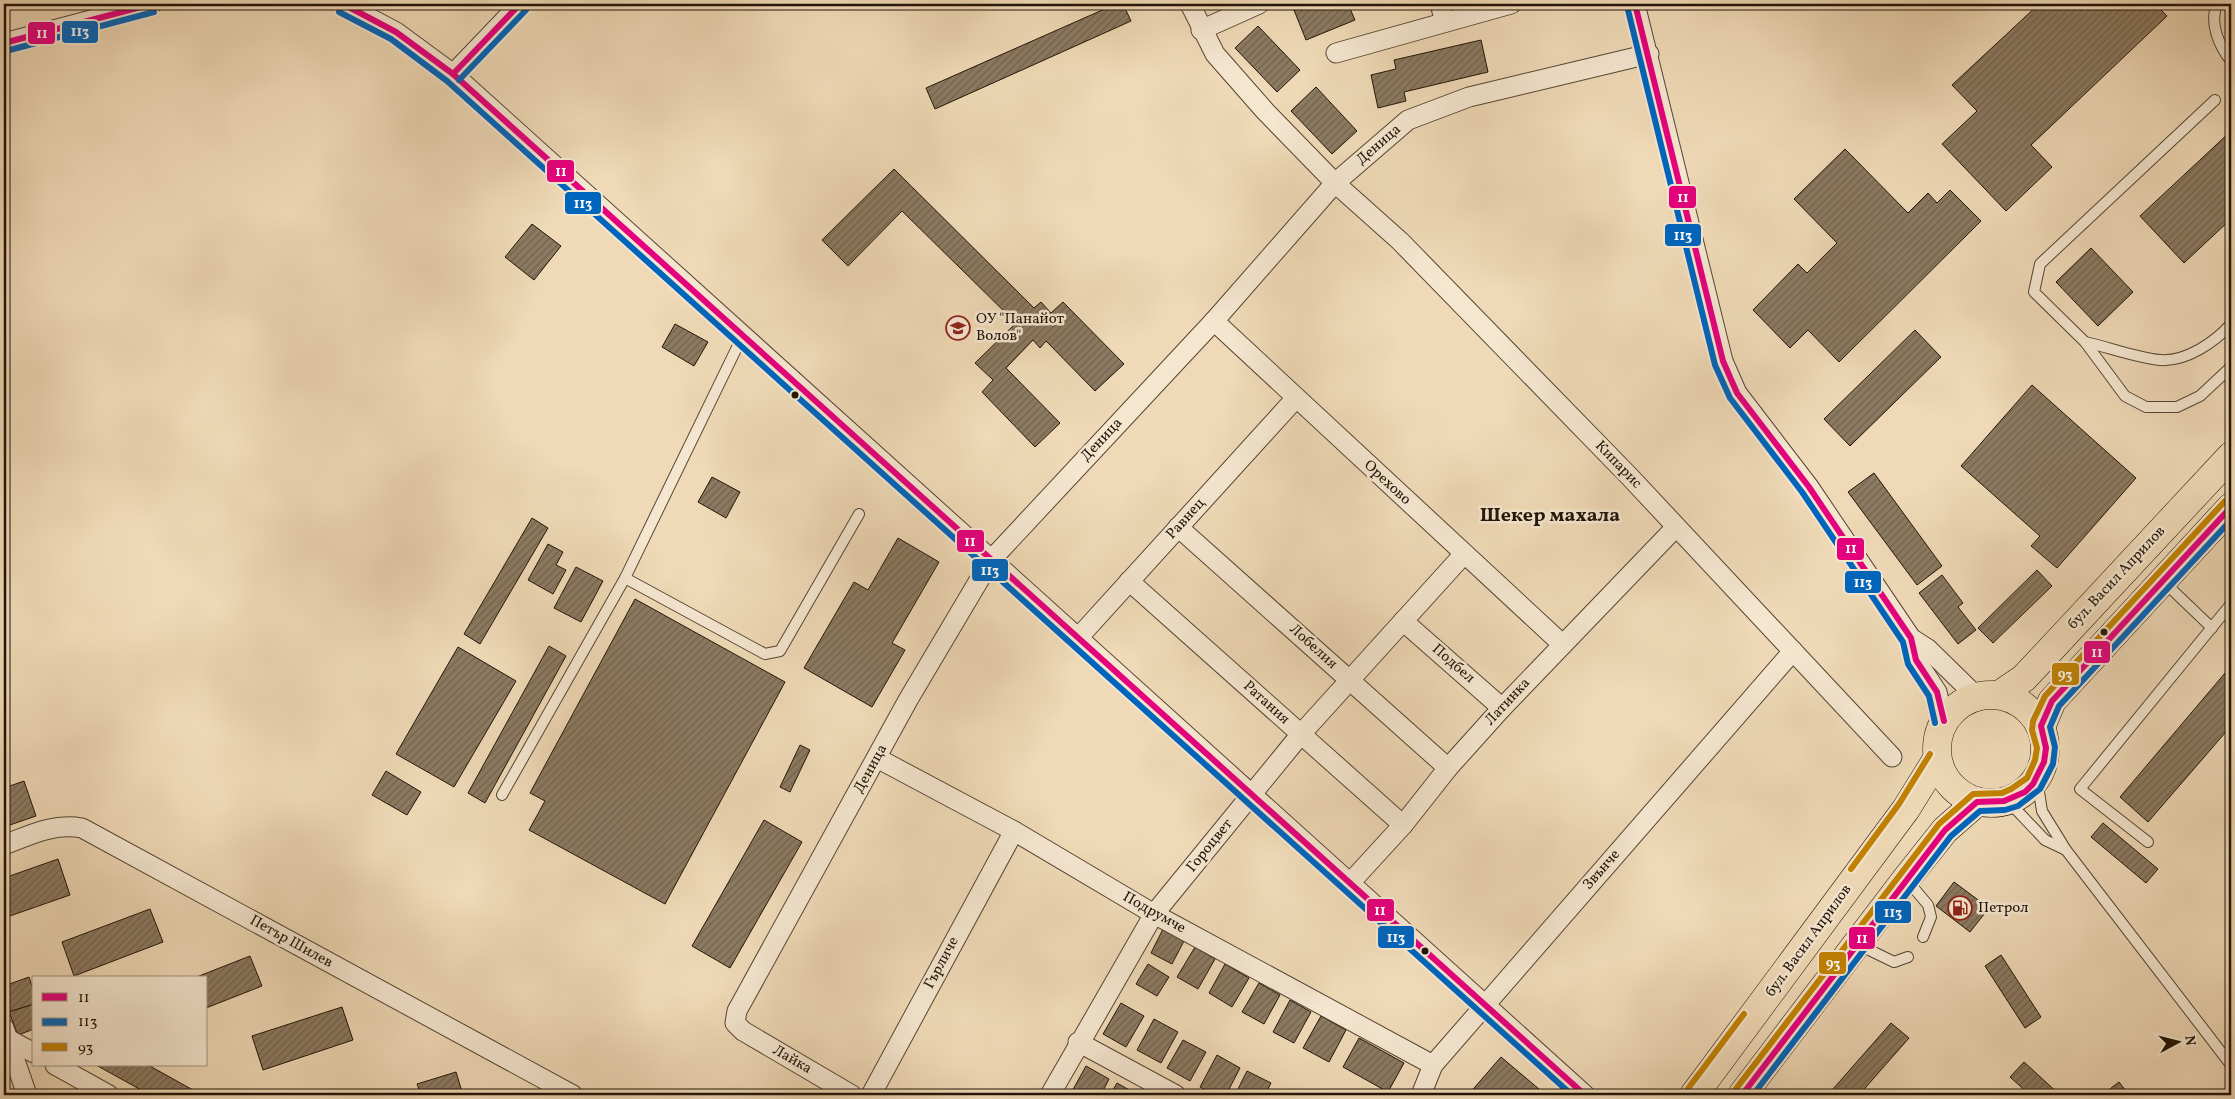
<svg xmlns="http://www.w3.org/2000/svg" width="2235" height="1099" font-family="Vollkorn,serif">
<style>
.building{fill:url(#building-hatch);stroke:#211407}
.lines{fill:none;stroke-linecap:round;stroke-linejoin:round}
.lane-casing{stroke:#544533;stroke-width:12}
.street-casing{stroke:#544533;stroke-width:21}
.primary-casing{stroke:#211407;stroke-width:29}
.lane{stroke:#f5e6d0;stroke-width:10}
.street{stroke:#f5e6d0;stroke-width:19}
.primary{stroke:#efd9b6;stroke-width:28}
.bus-1-casing{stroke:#f5e6d0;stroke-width:10}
.bus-2-casing{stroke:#f5e6d0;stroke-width:10}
.bus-3-casing{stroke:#f5e6d0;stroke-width:10}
.bus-1{stroke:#e5007d;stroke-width:6}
.bus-2{stroke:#0065bd;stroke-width:6}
.bus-3{stroke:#c28202;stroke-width:6}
.bus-dot{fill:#211407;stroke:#f5e6d0;stroke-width:2}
.labels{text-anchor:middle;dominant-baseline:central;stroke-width:5;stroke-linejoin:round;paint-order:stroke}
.street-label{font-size:15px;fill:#211407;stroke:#f5e6d0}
.poi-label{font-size:15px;fill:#211407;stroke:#f5e6d0;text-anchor:start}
.district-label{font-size:20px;font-weight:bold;fill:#211407;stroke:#f5e6d0}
.line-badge{stroke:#f5e6d0;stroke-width:2}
.badge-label{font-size:14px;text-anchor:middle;font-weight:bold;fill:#fff}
</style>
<defs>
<pattern id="building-hatch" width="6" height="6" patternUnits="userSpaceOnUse" patternTransform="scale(1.25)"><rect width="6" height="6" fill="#8c7a62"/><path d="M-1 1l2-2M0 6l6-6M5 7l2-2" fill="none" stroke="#72634f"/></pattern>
</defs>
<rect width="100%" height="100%" fill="#efd9b6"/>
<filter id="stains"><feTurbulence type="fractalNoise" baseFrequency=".004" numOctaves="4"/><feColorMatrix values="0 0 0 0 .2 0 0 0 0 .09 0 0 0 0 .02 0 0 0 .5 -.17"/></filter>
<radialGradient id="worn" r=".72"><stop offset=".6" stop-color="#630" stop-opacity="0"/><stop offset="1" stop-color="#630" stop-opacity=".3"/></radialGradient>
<g class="building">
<polygon points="1116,4 1123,4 1131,21 935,109 926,88"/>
<polygon points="1308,4 1348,4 1355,20 1306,40 1294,10"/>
<polygon points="2039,4 2155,4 2167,16 2031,145 2052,167 2006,211 1942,144 1977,111 1952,85"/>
<polygon points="1258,26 1300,70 1277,92 1235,48"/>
<polygon points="1481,40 1488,72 1404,92 1406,101 1378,108 1371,75 1396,69 1394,60"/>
<polygon points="1316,87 1357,131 1332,154 1291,111"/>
<polygon points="2231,131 2231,219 2184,263 2140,216"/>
<polygon points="1845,149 1908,213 1928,193 1937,203 1950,190 1981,221 1839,362 1808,330 1790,348 1753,310 1798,264 1807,273 1837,243 1794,199"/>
<polygon points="894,169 1034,308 1041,302 1051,313 1063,302 1124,364 1095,391 1046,341 1040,348 1033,340 1006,368 1060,423 1035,447 982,392 993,380 975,363 1016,323 902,211 848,266 822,240"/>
<polygon points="532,224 561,246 534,280 505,257"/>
<polygon points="2091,248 2133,292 2098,326 2056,282"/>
<polygon points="675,324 708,342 694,366 662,347"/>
<polygon points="1915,330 1941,357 1850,446 1824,419"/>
<polygon points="2032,385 2136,478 2057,568 2031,546 2040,536 1961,466"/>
<polygon points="1874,473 1942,566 1917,585 1848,492"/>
<polygon points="712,477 740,492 726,518 698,502"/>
<polygon points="532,518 548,528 480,644 464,634"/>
<polygon points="898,538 939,562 892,643 905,650 872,707 804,668 854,582 868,590"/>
<polygon points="548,544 563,552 556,565 566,570 553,594 528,580"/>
<polygon points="576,567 603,581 581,622 554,608"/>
<polygon points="2037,570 2052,586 1993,643 1978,628"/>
<polygon points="1942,575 1963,603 1958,607 1976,630 1958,644 1919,593"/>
<polygon points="635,599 785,682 665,904 529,830 545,801 530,793"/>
<polygon points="549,646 566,656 485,803 468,793"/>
<polygon points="458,647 516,681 454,787 396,754"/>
<polygon points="2231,666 2231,726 2148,822 2120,797"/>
<polygon points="800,745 810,750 790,792 780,787"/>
<polygon points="386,771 421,792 407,815 372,795"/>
<polygon points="24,781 36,816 4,827 4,788"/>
<polygon points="764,820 802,842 730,968 692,946"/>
<polygon points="2103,823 2158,869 2146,883 2091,837"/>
<polygon points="58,859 70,895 4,918 4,878"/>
<polygon points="1954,882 1989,908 1970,932 1936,906"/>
<polygon points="150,909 163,942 74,976 62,942"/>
<polygon points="1163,929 1184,941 1172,964 1151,953"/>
<polygon points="1195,947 1215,959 1198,989 1177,977"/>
<polygon points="2001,955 2041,1017 2025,1028 1985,966"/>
<polygon points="250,956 262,986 206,1008 206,978 194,978"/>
<polygon points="1148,964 1169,977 1157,996 1136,984"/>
<polygon points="1225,964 1249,978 1232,1007 1209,993"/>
<polygon points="29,977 34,992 34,1004 9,1012 4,997 4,986"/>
<polygon points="1259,983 1280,995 1264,1024 1242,1012"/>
<polygon points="1290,1000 1311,1012 1294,1043 1273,1032"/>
<polygon points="1121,1003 1144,1016 1126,1047 1103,1034"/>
<polygon points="34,1004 34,1029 18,1035 9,1012"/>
<polygon points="342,1007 353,1040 263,1070 252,1036"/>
<polygon points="1321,1016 1346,1030 1329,1062 1303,1048"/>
<polygon points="1154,1019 1178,1032 1161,1063 1137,1050"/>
<polygon points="1891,1023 1909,1038 1859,1095 1841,1095 1833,1089"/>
<polygon points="1359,1038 1404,1063 1388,1092 1343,1067"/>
<polygon points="1183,1040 1206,1052 1190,1081 1167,1068"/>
<polygon points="1217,1055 1240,1068 1226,1095 1216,1095 1200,1087"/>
<polygon points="4,1056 10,1071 4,1073"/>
<polygon points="1501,1057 1546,1095 1468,1095"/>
<polygon points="2024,1062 2060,1095 2030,1095 2010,1077"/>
<polygon points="96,1065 148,1065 202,1095 150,1095"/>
<polygon points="1086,1066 1109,1079 1101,1095 1070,1095"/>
<polygon points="1247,1071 1271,1083 1265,1095 1235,1095"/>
<polygon points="456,1072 463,1095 421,1095 417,1084"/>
<polygon points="2119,1082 2129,1095 2102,1095"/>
<polygon points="1117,1083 1138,1095 1110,1095"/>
</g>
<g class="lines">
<g class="lane-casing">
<g id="lane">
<path d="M2217,4C2209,23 2219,46 2231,61"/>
<polyline points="2215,100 2040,264 2034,292 2085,342 2125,396 2146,407 2177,407 2200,396 2231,367"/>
<path d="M2085,342C2108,347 2137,358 2160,360C2186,362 2215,342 2231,324"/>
<polyline points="625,578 765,654 780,651 859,514"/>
<polyline points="2164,582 2212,628"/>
<polyline points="2037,779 2042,811 2066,850 2231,1065"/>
<polyline points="502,795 625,578 743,335"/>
<polyline points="2008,801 2045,840 2066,850"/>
<polyline points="2148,842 2080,789 2231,604"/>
<polyline points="1907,880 1928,905 1931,917 1923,937"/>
<polyline points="1859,945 1894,962 1908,957"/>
</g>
</g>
<g class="street-casing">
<g id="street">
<polyline points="343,4 396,32 453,74 1585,1095"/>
<polyline points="1190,4 1215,54 1265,111 1335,183 1400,241 1629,476 1892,757"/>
<polyline points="1440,4 1445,22"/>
<polyline points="1635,4 1723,361 1737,393 1809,487 1911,638 1916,660 1937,692 1944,721"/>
<polyline points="1201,30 1259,4"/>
<polyline points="4,43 152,4"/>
<polyline points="1336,53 1511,4"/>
<polyline points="453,74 520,4"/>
<polyline points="1214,321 1562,644"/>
<polyline points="1178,527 1448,768"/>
<polyline points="1129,581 1403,825"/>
<polyline points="1403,621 1502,708"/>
<polyline points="1911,638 1928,649 1976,696"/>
<polyline points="1077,639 1295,399"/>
<polyline points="877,758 1014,831 1154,914 1433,1065"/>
<path d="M4,845C30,835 53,823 82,828L573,1095"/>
<polyline points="1349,884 1403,825 1448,768 1502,708 1676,527"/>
<polyline points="4,1028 27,1095"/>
<polyline points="8,1039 34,1053"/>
<polyline points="1078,1042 1176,1095"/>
<polyline points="55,1065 109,1095"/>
<polyline points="852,1095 743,1031 735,1023 737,1011 908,700 991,560 1214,321 1335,183 1408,120 1469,97 1649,54"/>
<polyline points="871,1095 1014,831"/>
<polyline points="1050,1095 1154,914 1301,734 1464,554"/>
<polyline points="1421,1095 1433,1065 1793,651"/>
</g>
</g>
<g class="primary-casing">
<g id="primary">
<circle cx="1991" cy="749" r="54"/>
<polyline points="1999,695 2024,678 2231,456"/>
<polyline points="2041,727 2052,701 2231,507"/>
<polyline points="1694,1095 1906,809 1937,759"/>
<polyline points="1742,1095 1906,879 1945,830 1977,802"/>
</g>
</g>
<use href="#lane" class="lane"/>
<use href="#street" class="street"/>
<use href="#primary" class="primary"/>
<g class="bus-1-casing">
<g id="bus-1">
<polyline points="343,4 396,32 453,74 1585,1095"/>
<polyline points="1635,4 1723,361 1737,393 1809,487 1911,638 1916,660 1937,692 1944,721"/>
<polyline points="4,43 152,4"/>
<polyline points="453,74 520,4"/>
<polyline points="1742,1095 1945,830 1977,802 2004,801 2025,792 2033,784 2044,762 2046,748 2041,726 2052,701 2231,507"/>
</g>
</g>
<g class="bus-2-casing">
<g id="bus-2">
<polyline points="1627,6 1715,365 1730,398 1802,492 1903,642 1908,664 1929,696 1935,723"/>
<polyline points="339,12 391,39 447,81 1572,1095"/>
<polyline points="6,51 154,12"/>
<polyline points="459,80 526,10"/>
<polyline points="1753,1095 1951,836 1980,811 2005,810 2018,806 2040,789 2053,764 2055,747 2050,727 2059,706 2231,520"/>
</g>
</g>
<g class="bus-3-casing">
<g id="bus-3">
<polyline points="1851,869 1899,804 1930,754"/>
<polyline points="1687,1090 1744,1014"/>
<polyline points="1735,1090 1939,824 1973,794 2002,793 2011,789 2027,778 2035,760 2037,748 2032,730 2033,721 2045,696 2225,501"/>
</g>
</g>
<use href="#bus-1" class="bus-1"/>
<use href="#bus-2" class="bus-2"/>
<use href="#bus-3" class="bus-3"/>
</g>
<defs>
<g id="school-ring" transform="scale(1.25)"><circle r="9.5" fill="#f5e6d0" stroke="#8f2418" stroke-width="1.5"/><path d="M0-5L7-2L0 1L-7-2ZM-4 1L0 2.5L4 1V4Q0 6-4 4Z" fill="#8f2418"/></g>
<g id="fuel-ring" transform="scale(1.25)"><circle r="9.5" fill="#f5e6d0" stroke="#8f2418" stroke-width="1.5"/><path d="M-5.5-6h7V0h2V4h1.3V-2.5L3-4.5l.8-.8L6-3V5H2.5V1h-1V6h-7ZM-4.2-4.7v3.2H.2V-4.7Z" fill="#8f2418"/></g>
</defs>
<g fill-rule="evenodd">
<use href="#school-ring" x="958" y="328"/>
<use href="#fuel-ring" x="1960" y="908"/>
</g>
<g class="bus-dot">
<circle cx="795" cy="395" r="4.5"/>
<circle cx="2104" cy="632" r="4.5"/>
<circle cx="1425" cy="951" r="4.5"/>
</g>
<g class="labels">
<g class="street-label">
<text transform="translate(1379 145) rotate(-41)">Деница</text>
<text transform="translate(1102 440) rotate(-47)">Деница</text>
<text transform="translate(1618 465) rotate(46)">Кипарис</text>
<text transform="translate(1387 483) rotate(43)">Орехово</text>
<text transform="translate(1186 519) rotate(-48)">Равнец</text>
<text transform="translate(2117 578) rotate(-47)">бул. Васил Априлов</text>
<text transform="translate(1313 647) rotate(42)">Лобелия</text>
<text transform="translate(1453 664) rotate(41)">Подбел</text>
<text transform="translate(1508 702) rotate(-47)">Латинка</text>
<text transform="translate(1266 703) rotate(42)">Ратания</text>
<text transform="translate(871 769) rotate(-61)">Деница</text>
<text transform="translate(1210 846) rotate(-51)">Гороцвет</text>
<text transform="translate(1602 870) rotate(-49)">Звънче</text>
<text transform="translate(1154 913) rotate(29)">Подрумче</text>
<text transform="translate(1809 941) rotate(-54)">бул. Васил Априлов</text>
<text transform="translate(291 942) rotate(29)">Петър Шилев</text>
<text transform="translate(942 963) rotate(-62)">Гърличе</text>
<text transform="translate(792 1060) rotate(30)">Лайка</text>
</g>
<g class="poi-label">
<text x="976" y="319">ОУ "Панайот<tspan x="976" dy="17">Волов"</tspan></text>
<text x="1978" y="908">Петрол</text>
</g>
<g class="district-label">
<text x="1550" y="516">Шекер махала</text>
</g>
</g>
<g class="line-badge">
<rect x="61" y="20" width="38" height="24" rx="5" fill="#0065bd"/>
<rect x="27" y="21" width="29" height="24" rx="5" fill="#e5007d"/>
<rect x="546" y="159" width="29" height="24" rx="5" fill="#e5007d"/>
<rect x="1668" y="185" width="29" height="24" rx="5" fill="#e5007d"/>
<rect x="564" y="191" width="38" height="24" rx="5" fill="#0065bd"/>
<rect x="1664" y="223" width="38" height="24" rx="5" fill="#0065bd"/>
<rect x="956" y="529" width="29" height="24" rx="5" fill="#e5007d"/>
<rect x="1836" y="537" width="29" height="24" rx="5" fill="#e5007d"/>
<rect x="971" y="558" width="38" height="24" rx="5" fill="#0065bd"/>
<rect x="1844" y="570" width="38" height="24" rx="5" fill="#0065bd"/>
<rect x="2083" y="640" width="28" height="24" rx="5" fill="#e5007d"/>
<rect x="2051" y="662" width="29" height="24" rx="5" fill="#c28202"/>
<rect x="1366" y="898" width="29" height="24" rx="5" fill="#e5007d"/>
<rect x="1874" y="900" width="38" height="24" rx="5" fill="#0065bd"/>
<rect x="1377" y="925" width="38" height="24" rx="5" fill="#0065bd"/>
<rect x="1848" y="926" width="28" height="24" rx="5" fill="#e5007d"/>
<rect x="1818" y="951" width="29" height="24" rx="5" fill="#c28202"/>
</g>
<g class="badge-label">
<text x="80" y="36">113</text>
<text x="42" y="38">11</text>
<text x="561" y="176">11</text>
<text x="1683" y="202">11</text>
<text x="583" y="208">113</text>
<text x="1683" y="240">113</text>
<text x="970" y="546">11</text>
<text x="1851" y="553">11</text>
<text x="990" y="575">113</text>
<text x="1863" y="587">113</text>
<text x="2097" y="657">11</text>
<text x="2065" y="679">93</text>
<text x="1380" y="915">11</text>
<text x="1893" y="917">113</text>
<text x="1396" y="942">113</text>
<text x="1862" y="943">11</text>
<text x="1833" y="968">93</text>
</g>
<rect width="2235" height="1099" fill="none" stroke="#efd9b6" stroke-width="20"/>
<rect x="5" y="5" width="2225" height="1089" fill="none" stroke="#211407" stroke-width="2.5"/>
<rect x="10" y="10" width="2215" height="1079" fill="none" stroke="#211407"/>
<rect x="32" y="976" width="175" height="90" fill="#f5e6d0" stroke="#a09280"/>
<rect x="42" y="993" width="25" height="8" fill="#e5007d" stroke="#a09280"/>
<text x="78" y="1002" font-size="15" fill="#211407">11</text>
<rect x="42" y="1018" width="25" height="8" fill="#0065bd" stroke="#a09280"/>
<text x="78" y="1026" font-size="15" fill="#211407">113</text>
<rect x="42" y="1043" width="25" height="8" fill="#c28202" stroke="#a09280"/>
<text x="78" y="1052" font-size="15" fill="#211407">93</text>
<g transform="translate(2178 1042) rotate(83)" stroke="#f5e6d0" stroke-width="4" paint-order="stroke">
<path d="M0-4L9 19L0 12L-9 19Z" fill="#211407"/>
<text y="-8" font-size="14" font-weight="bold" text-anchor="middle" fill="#211407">N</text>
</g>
<rect width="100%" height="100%" filter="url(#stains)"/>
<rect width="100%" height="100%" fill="url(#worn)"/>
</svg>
